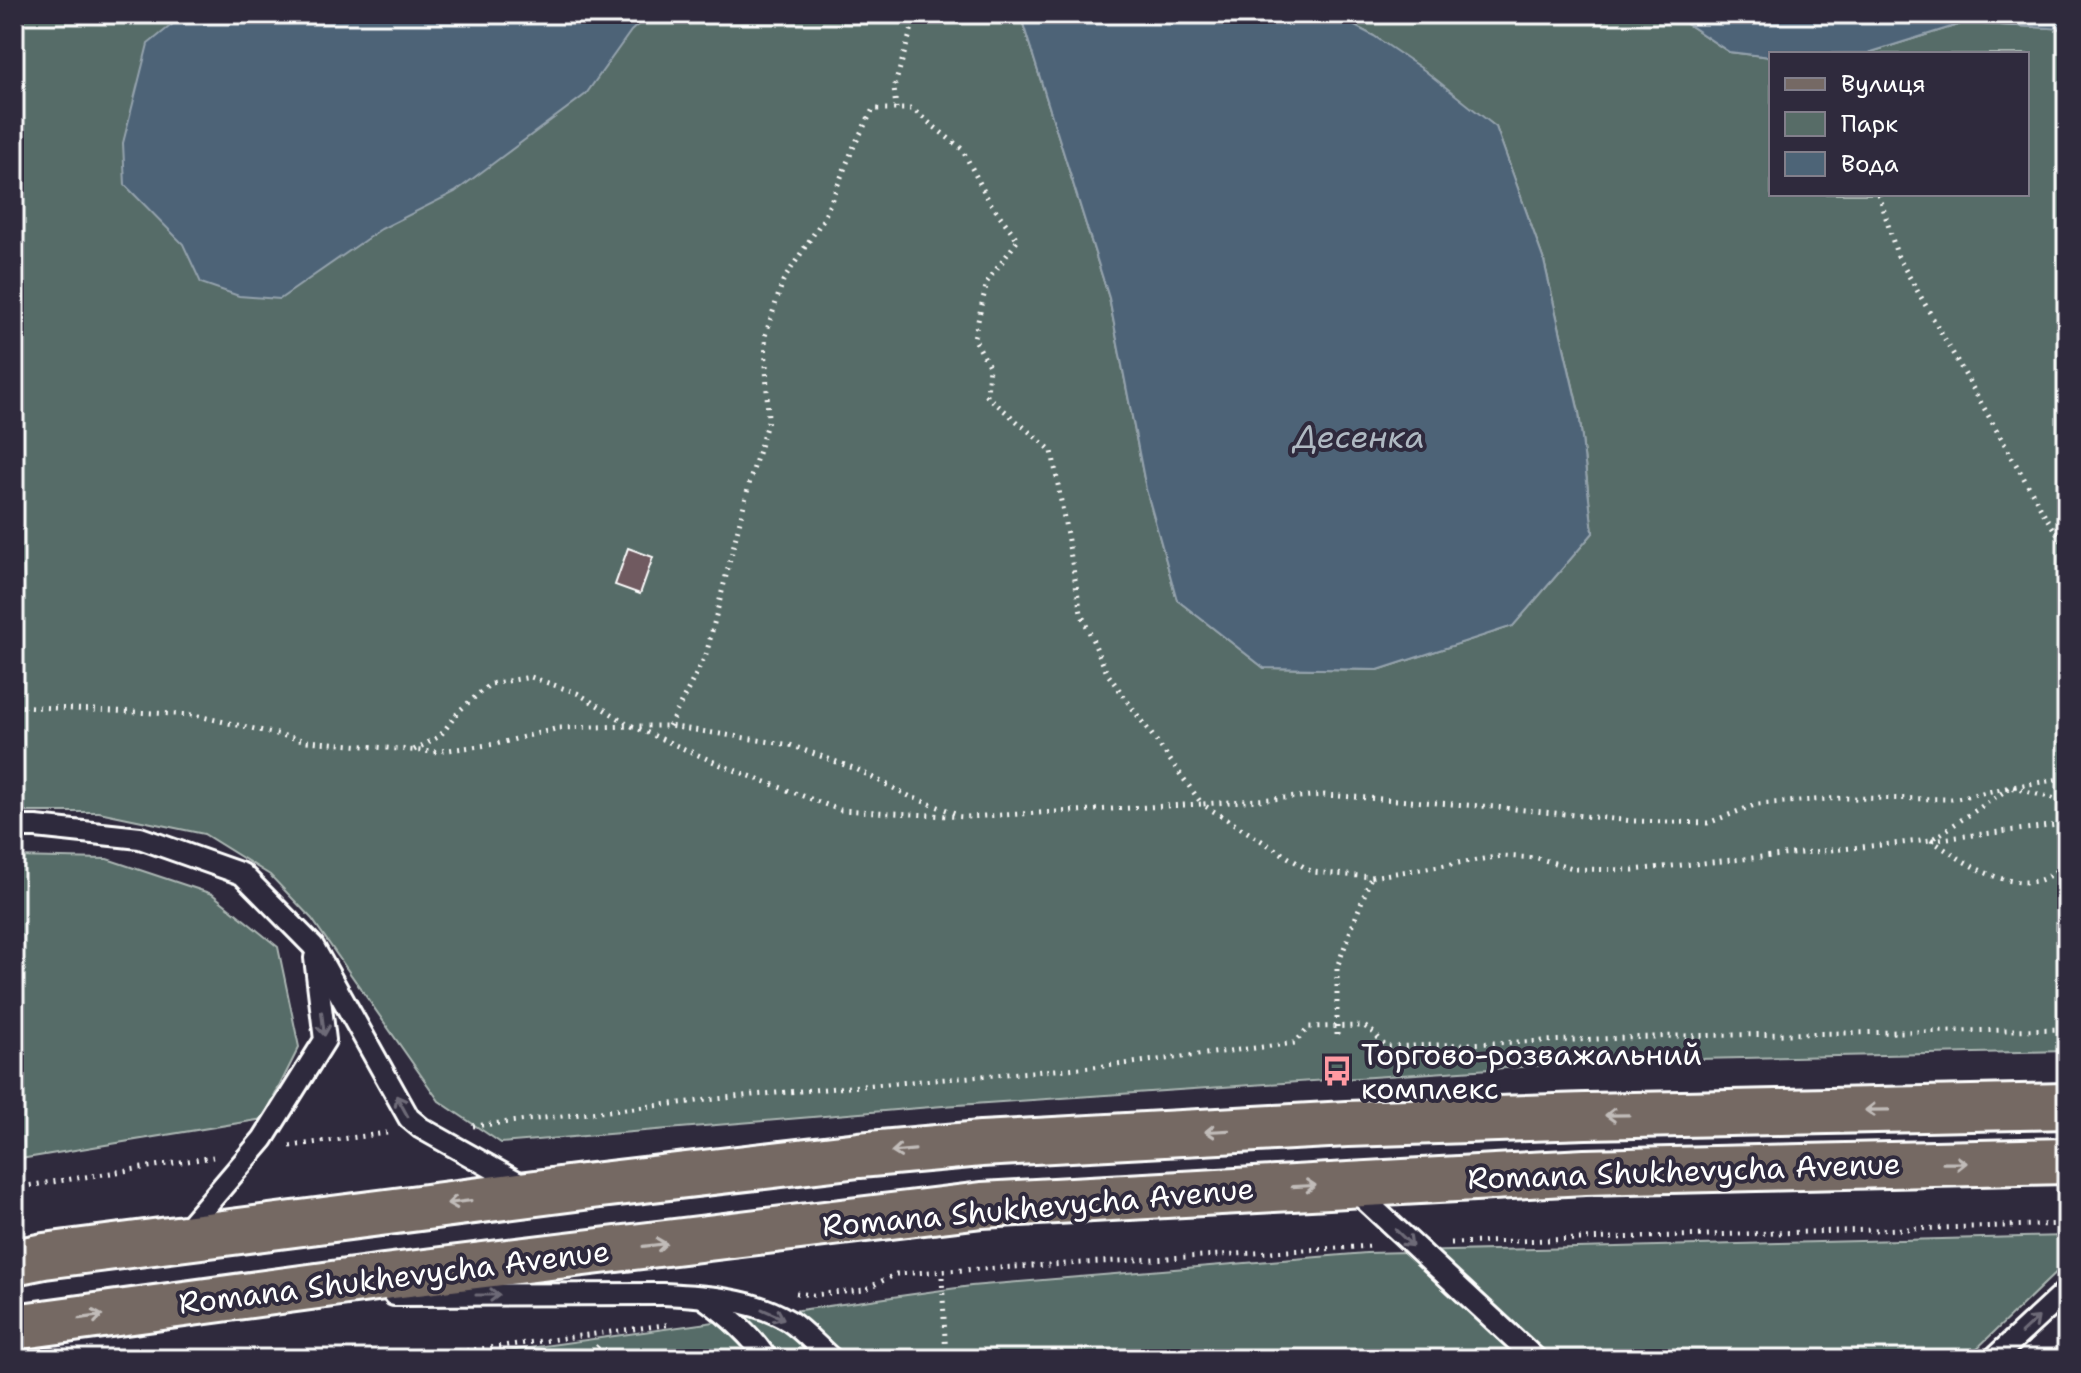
<svg xmlns="http://www.w3.org/2000/svg" width="2081" height="1373" font-family="'Shantell Sans',sans-serif">
<style>
.green{fill:#576c67;stroke:#abb6b3;stroke-width:2}
.water{fill:#4d6477;stroke:#94a2ad;stroke-width:2}
.building{fill:#705a60;stroke:#fff;stroke-width:2}
.lines{fill:none;stroke-linecap:round;stroke-linejoin:round}
.service-casing{stroke:#fff;stroke-width:26}
.primary-casing{stroke:#fff;stroke-width:50}
.path{stroke:#fff;stroke-width:5;stroke-dasharray:2 6;stroke-linecap:butt}
.service{stroke:#2f2a3d;stroke-width:20}
.primary{stroke:#756964;stroke-width:44}
.oneway{stroke:#6d6a77}
.oneway2{stroke:#c1bcb9}
.labels{text-anchor:middle;dominant-baseline:central;stroke-width:8;stroke-linejoin:round;paint-order:stroke}
.poi-label{font-size:30px;fill:#fff;stroke:#2f2a3d;text-anchor:start}
.street-label{font-size:30px;fill:#fff;stroke:#2f2a3d}
.water-label{font-size:32px;font-style:italic;fill:#afb9c2;stroke:#2f2a3d}
</style>
<rect width="100%" height="100%" fill="#2f2a3d"/>
<filter id="ink" filterUnits="userSpaceOnUse"><feTurbulence type="fractalNoise" baseFrequency=".0125" numOctaves="2"/><feDisplacementMap in="SourceGraphic" scale="16" xChannelSelector="R" yChannelSelector="G"/><feConvolveMatrix kernelMatrix="1 2 1 2 8 2 1 2 1" color-interpolation-filters="sRGB"/></filter>
<g filter="url(#ink)">
<g class="green">
<polygon points="14,14 1020,14 1109,298 1146,489 1177,600 1264,668 1378,670 1513,626 1593,533 1579,412 1544,261 1496,127 1374,36 1332,14 1672,14 1729,52 1771,57 1771,194 2027,194 2027,54 1854,54 1868,53 1964,23 2067,29 2067,1051 1607,1061 943,1106 501,1143 439,1101 312,919 270,875 204,834 99,812 14,812"/>
<polygon points="14,857 107,859 212,894 278,947 299,1047 263,1119 14,1160"/>
<polygon points="2067,1236 2067,1262 1966,1359 451,1359 971,1286 1366,1253"/>
</g>
<g class="water">
<polygon points="189,14 650,14 631,31 586,94 455,192 381,229 280,299 239,296 201,283 183,244 125,185 123,143 148,44 179,19"/>
<polygon points="1020,14 1332,14 1374,36 1424,70 1496,127 1544,261 1579,413 1593,533 1513,626 1378,670 1264,668 1177,600 1146,489 1109,298"/>
<polygon points="1672,14 2067,14 2067,29 1964,23 1868,53 1771,54 1771,57 1729,52"/>
</g>
<polygon class="building" points="628,548 653,557 640,594 615,585"/>
<g class="lines">
<g class="service-casing">
<g id="service">
<polyline points="14,827 36,827 140,838 242,874 313,946 409,1118 421,1128 528,1188"/>
<polyline points="1351,1187 1536,1359"/>
<polyline points="182,1234 263,1139 325,1040 315,958"/>
<path d="M394,1295L661,1294C703,1296 752,1298 789,1321C804,1331 818,1347 832,1359"/>
<path d="M704,1298C729,1316 750,1334 767,1359"/>
<polyline points="1993,1359 2067,1290"/>
</g>
</g>
<g class="primary-casing">
<g id="primary">
<polyline points="14,1262 44,1256 583,1187 859,1155 981,1144 1347,1124 1586,1116 2067,1106"/>
<polyline points="14,1327 384,1277 982,1205 1585,1172 2067,1161"/>
</g>
</g>
<g class="path">
<polyline points="896,109 894,88 916,14"/>
<polyline points="1879,194 1897,255 2046,517 2067,549"/>
<polyline points="14,706 194,715 307,741 433,752 496,744 559,728 632,726 721,765 840,810 966,817 1202,804 1312,872 1371,877 1502,856 1537,858 1576,869 1633,870 1931,840 2011,787 2067,778"/>
<polyline points="669,726 706,655 751,477 768,420 765,336 783,281 824,218 854,146 873,109 912,109 962,149 989,201 1018,240 987,282 974,338 989,366 987,396 1052,451 1081,613 1107,673 1202,804 1325,795 1495,807 1633,821 1708,823 1757,804 1842,798 1952,799 2011,787 2067,802"/>
<polyline points="414,750 440,736 459,711 490,684 531,677 577,693 632,726 669,726 790,745 856,769 911,797 958,814"/>
<path d="M1931,840C1961,860 2002,890 2040,880C2049,877 2059,869 2067,863"/>
<polyline points="1932,840 2067,824"/>
<polyline points="1337,1035 1337,967 1371,877"/>
<polyline points="473,1126 752,1095 1116,1065 1295,1043 1309,1027 1364,1026 1374,1033 1386,1047 1678,1036 2067,1029"/>
<polyline points="290,1146 387,1133"/>
<polyline points="14,1188 213,1157"/>
<polyline points="1451,1243 2067,1224"/>
<polyline points="942,1277 946,1359"/>
<polyline points="796,1293 813,1295 864,1290 896,1274 1373,1246"/>
<polyline points="403,1359 672,1324"/>
<polyline points="586,1359 601,1343"/>
</g>
<use href="#service" class="service"/>
<use href="#primary" class="primary"/>
</g>
<defs><path id="oneway-shaft" d="M-6 0H5M1.5-3L5.5 0L1.5 3" fill="none" stroke-width="1.6" stroke-linecap="round" stroke-linejoin="round" transform="scale(2)"/></defs>
<g class="oneway">
<use href="#oneway-shaft" transform="translate(323 1024) rotate(83)"/>
<use href="#oneway-shaft" transform="translate(402 1106) rotate(-119)"/>
<use href="#oneway-shaft" transform="translate(1404 1238) rotate(44)"/>
<use href="#oneway-shaft" transform="translate(488 1295)"/>
<use href="#oneway-shaft" transform="translate(773 1314) rotate(24)"/>
<use href="#oneway-shaft" transform="translate(2030 1325) rotate(-43)"/>
</g>
<g class="oneway2">
<use href="#oneway-shaft" transform="translate(1877 1110) rotate(179)"/>
<use href="#oneway-shaft" transform="translate(1617 1115) rotate(179)"/>
<use href="#oneway-shaft" transform="translate(1217 1131) rotate(177)"/>
<use href="#oneway-shaft" transform="translate(903 1151) rotate(175)"/>
<use href="#oneway-shaft" transform="translate(1955 1163) rotate(-1)"/>
<use href="#oneway-shaft" transform="translate(1304 1186) rotate(-3)"/>
<use href="#oneway-shaft" transform="translate(459 1202) rotate(173)"/>
<use href="#oneway-shaft" transform="translate(655 1245) rotate(-7)"/>
<use href="#oneway-shaft" transform="translate(91 1317) rotate(-8)"/>
</g>
</g>
<defs>
<g id="bus-bare" transform="scale(2.4)"><path d="M-5-6H5V4H4V6H2V4H-2V6H-4V4H-5ZM-3.5-4V0h7V-4ZM-3.5 1.2v1.5H-2V1.2ZM2 1.2v1.5H3.5V1.2Z" fill="#ff9aa2" stroke="#2f2a3d" stroke-width="2.5" paint-order="stroke"/></g>
</defs>
<g fill-rule="evenodd">
<use href="#bus-bare" x="1337" y="1071"/>
</g>
<g class="labels">
<g class="poi-label">
<text x="1361" y="1054">Торгово-розважальний<tspan x="1361" dy="34">комплекс</tspan></text>
</g>
<g class="street-label">
<text transform="translate(1684 1171) rotate(-2)">Romana Shukhevycha Avenue</text>
<text transform="translate(1038 1207) rotate(-5)">Romana Shukhevycha Avenue</text>
<text transform="translate(394 1277) rotate(-7)">Romana Shukhevycha Avenue</text>
</g>
<g class="water-label">
<text x="1359" y="436">Десенка</text>
</g>
</g>
<rect width="2081" height="1373" fill="none" stroke="#2f2a3d" stroke-width="48"/>
<rect x="24" y="24" width="2033" height="1325" fill="none" stroke="#fff" stroke-width="3" filter="url(#ink)"/>
<rect x="1769" y="52" width="260" height="144" fill="#2f2a3d" stroke="#827f8b" stroke-width="2"/>
<rect x="1785" y="78" width="40" height="12" fill="#756964" stroke="#827f8b" stroke-width="2"/>
<text x="1841" y="92" font-size="24" fill="#ffffff">Вулиця</text>
<rect x="1785" y="112" width="40" height="24" fill="#576c67" stroke="#827f8b" stroke-width="2"/>
<text x="1841" y="132" font-size="24" fill="#ffffff">Парк</text>
<rect x="1785" y="152" width="40" height="24" fill="#4d6477" stroke="#827f8b" stroke-width="2"/>
<text x="1841" y="172" font-size="24" fill="#ffffff">Вода</text>
</svg>
